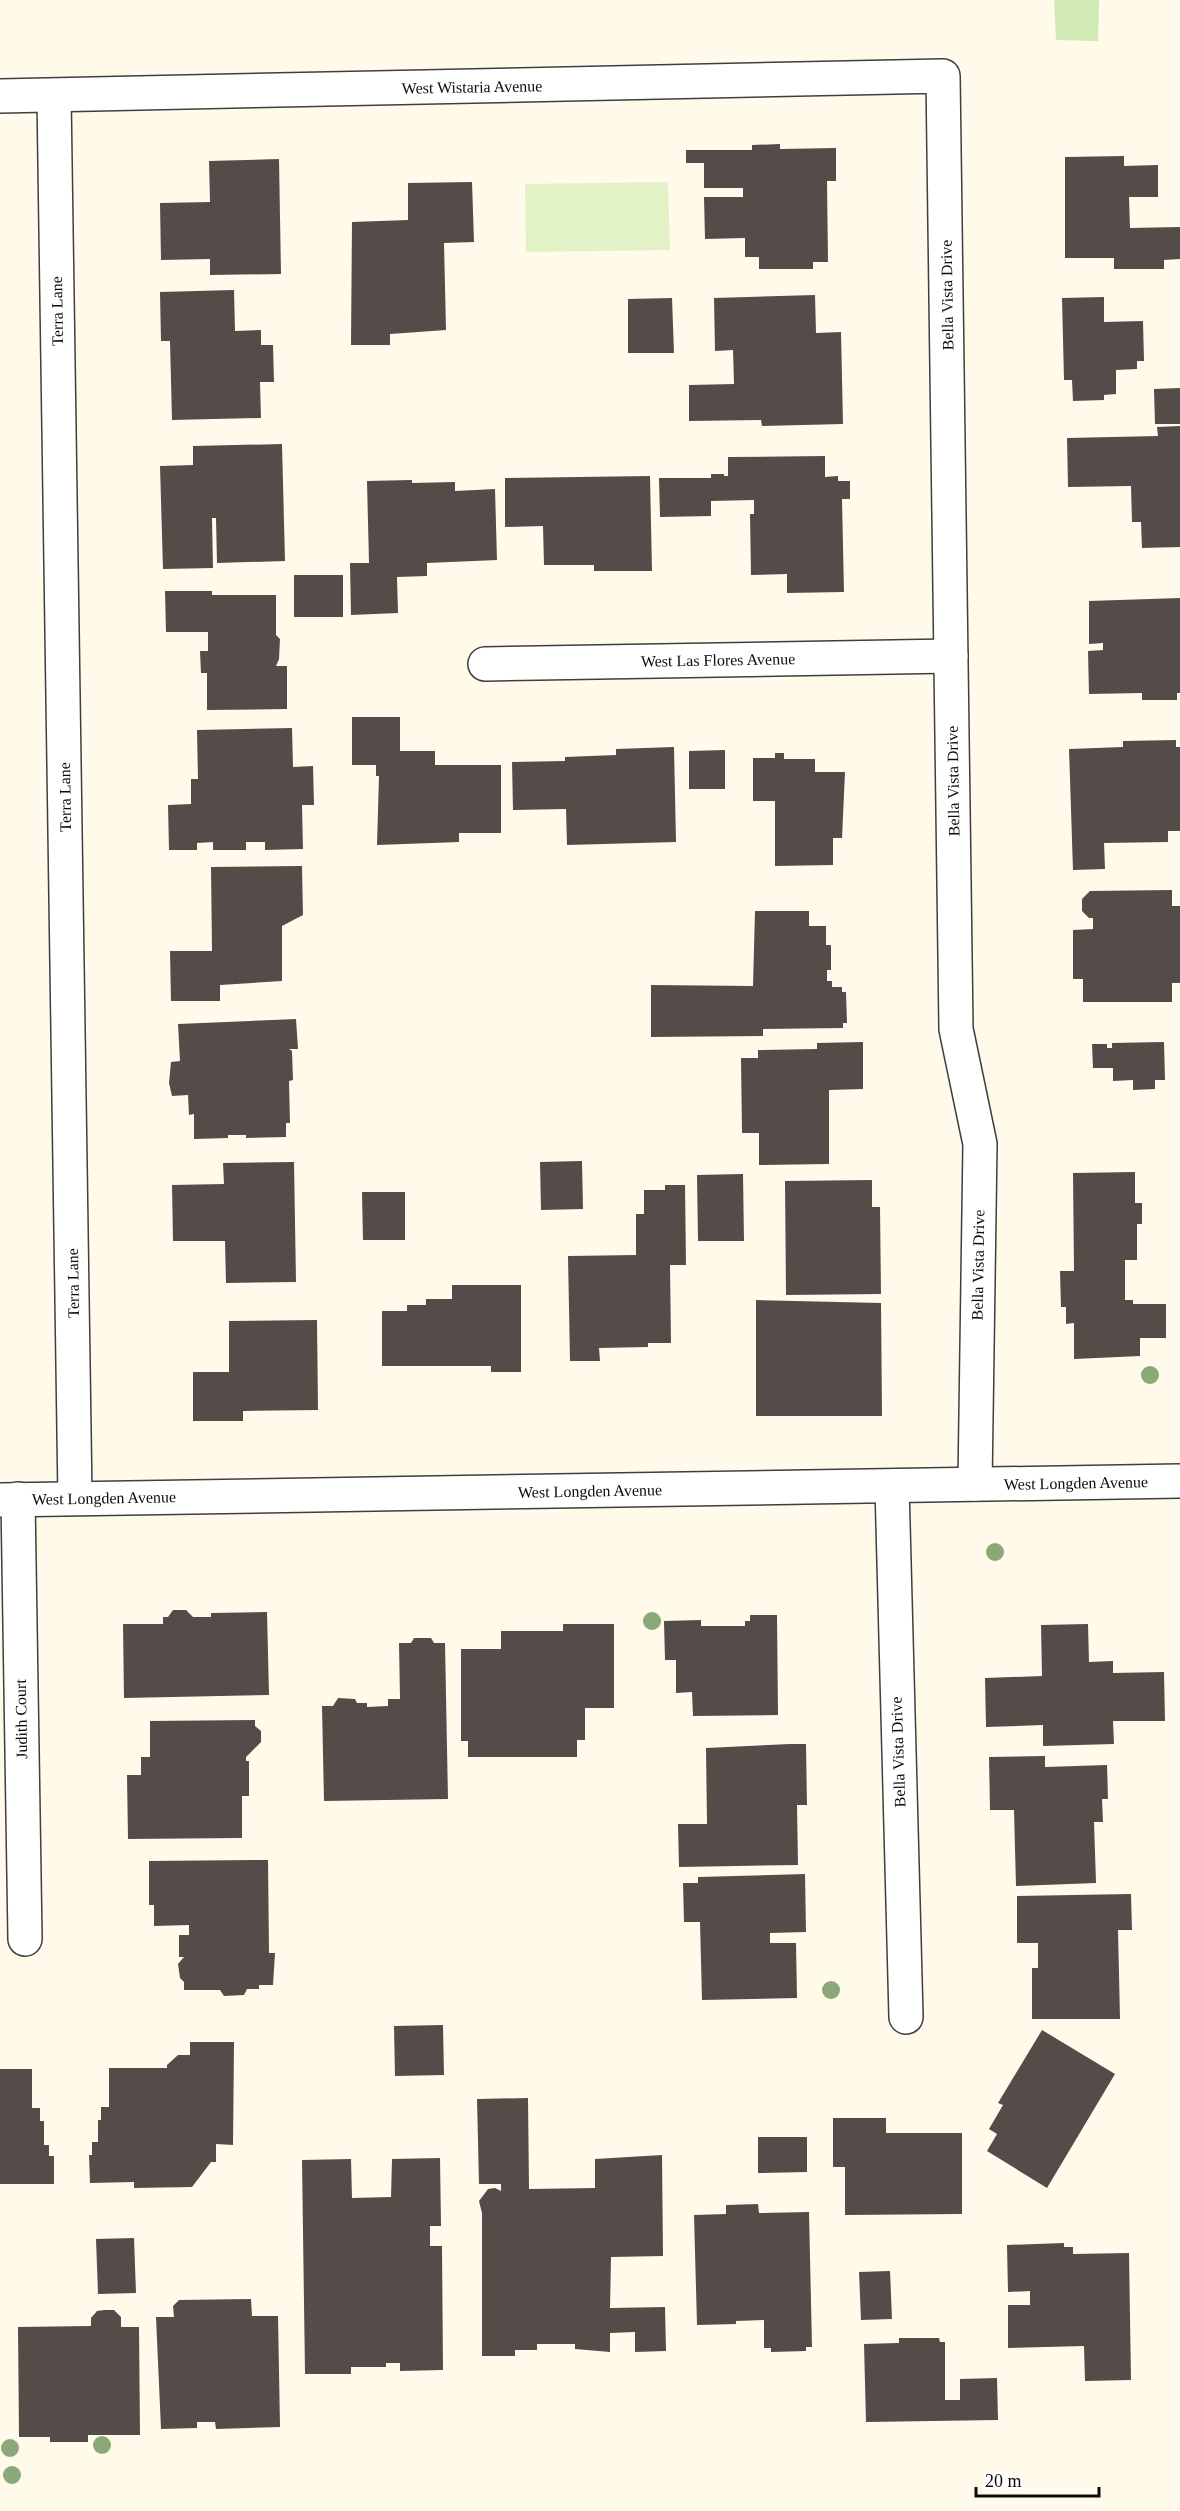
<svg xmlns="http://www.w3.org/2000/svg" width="1180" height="2511" font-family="'Times New Roman',serif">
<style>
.green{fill:#d1eab4}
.pitch{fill:#e3f1c6}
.building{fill:#544c48}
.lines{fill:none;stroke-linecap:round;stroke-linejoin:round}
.minor-casing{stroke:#3f3f3f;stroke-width:36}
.minor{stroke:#fff;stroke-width:33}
.tree{fill:#8ba878}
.labels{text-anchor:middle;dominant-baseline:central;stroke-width:6;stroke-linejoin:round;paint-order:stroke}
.street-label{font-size:16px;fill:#0c0c0c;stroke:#fff}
</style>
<rect width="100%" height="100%" fill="#fffaea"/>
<polygon class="green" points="1054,0 1099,0 1098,41 1056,40"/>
<polygon class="pitch" points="668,182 670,250 526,252 525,184"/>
<g class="building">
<polygon points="780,144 780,149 836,148 836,181 827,181 828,262 813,262 813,269 759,269 759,257 745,257 745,238 705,239 704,197 743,197 743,188 704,188 704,163 686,163 686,150 752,150 752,145"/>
<polygon points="1124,156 1124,166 1158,165 1158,197 1129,197 1130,228 1180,227 1180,259 1164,260 1164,269 1114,269 1114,258 1065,258 1065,157"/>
<polygon points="279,159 281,274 210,275 210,259 161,260 160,203 210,202 209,161"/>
<polygon points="472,182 474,242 444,243 446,330 390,334 390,345 351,345 352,222 408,220 408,183"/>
<polygon points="234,290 235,331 261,330 261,345 273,345 274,382 260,382 261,418 172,420 170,341 161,341 160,292"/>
<polygon points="815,295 816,333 841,332 843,424 762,426 761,420 689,421 689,385 734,384 733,350 715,351 714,298"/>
<polygon points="1104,297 1104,322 1143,321 1144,361 1137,361 1137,369 1116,370 1116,394 1104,395 1104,400 1073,401 1072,380 1064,380 1062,298"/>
<polygon points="672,298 674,353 628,353 628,299"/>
<polygon points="1180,388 1180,424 1155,424 1154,389"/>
<polygon points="1180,426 1180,547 1142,548 1141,522 1132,522 1131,486 1068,487 1067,438 1158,436 1157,427"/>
<polygon points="282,444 285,561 217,563 216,518 212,518 213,568 163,569 160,466 193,465 193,446"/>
<polygon points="825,456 825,477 838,476 838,481 850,481 850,499 842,499 844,592 787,593 787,574 751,575 750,514 754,514 754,500 711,501 711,516 660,517 659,478 711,478 711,474 724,474 724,476 728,476 728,457"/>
<polygon points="650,476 652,571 594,571 594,565 544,565 543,526 505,527 505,478"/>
<polygon points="412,480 412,483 455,482 455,491 495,489 497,560 427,563 427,576 397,577 398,613 351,615 350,563 369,563 367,481"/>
<rect x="294" y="575" width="49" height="42"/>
<polygon points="165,591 212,591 212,595 276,595 276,635 280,639 279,659 276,666 287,666 287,709 207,710 207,673 201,673 200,651 208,651 208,632 166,632"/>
<polygon points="1180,598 1180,693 1177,693 1177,700 1142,700 1142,693 1089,694 1088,651 1103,650 1103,643 1089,644 1089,601"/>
<polygon points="352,717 400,717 400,751 435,751 435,765 501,765 501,833 459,833 459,842 377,845 379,776 376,776 376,765 352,765"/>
<polygon points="292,728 293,767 313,766 314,805 302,805 303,849 265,850 265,842 246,842 246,850 213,850 213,842 197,843 197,850 169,850 168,805 191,804 191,779 198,779 197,730"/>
<polygon points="1176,740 1176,747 1180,747 1180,831 1168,831 1168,842 1104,843 1105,869 1073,870 1069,749 1123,747 1123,741"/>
<polygon points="674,747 676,842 567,845 566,809 513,810 512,762 565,761 565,757 616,755 616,749"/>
<polygon points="725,750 725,789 689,789 689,751"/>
<polygon points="775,753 784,753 784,759 815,759 815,772 845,772 842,838 833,838 833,865 775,866 775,801 753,801 753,758 775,758"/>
<polygon points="302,866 303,915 282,926 282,981 220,985 220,1001 171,1001 170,951 212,951 211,867"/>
<polygon points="1172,890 1172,906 1180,906 1180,983 1172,983 1172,1002 1083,1002 1083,979 1073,979 1073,930 1093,929 1093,918 1089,918 1082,911 1082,899 1090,891"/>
<polygon points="755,911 809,911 809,926 826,926 826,945 831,945 831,970 827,970 827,981 832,981 832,987 842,987 842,992 846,992 847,1023 843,1023 843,1028 763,1029 763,1036 651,1037 651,985 753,986"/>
<polygon points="296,1019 298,1049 289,1049 292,1051 293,1080 289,1081 290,1123 286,1123 286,1137 246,1138 246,1135 228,1135 228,1138 194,1139 194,1114 189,1115 188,1095 172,1096 169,1083 171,1062 180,1061 178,1024"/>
<polygon points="863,1042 863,1089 829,1090 829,1164 759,1165 759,1133 742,1133 741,1058 758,1058 758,1050 817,1049 817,1043"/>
<polygon points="1164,1042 1165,1080 1155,1080 1155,1089 1133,1090 1133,1080 1113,1081 1113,1068 1093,1068 1092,1044 1107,1044 1107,1048 1112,1048 1112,1043"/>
<polygon points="582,1161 583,1209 541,1210 540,1162"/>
<polygon points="294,1162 296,1282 226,1283 225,1241 173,1241 172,1185 224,1184 223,1163"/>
<polygon points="1135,1172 1135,1203 1142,1203 1142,1224 1137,1224 1137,1260 1125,1260 1125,1300 1133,1300 1133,1304 1166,1304 1166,1338 1140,1338 1140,1356 1074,1359 1074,1323 1066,1324 1066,1307 1061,1307 1060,1271 1074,1271 1073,1173"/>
<polygon points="743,1174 744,1241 698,1241 697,1175"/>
<polygon points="872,1180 872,1207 880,1207 881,1294 786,1295 785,1181"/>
<polygon points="665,1185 685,1185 686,1265 670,1265 671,1343 648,1343 648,1347 599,1348 600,1361 570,1361 568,1256 636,1255 636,1214 644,1214 644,1190 665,1190"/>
<polygon points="362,1192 405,1192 405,1240 363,1240"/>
<polygon points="452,1285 521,1285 521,1372 491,1372 491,1366 382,1366 382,1311 407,1311 407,1305 426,1305 426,1299 452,1299"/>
<polygon points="756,1300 881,1303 882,1416 756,1416"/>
<polygon points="317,1320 318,1410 243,1411 243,1421 193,1421 193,1372 229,1372 229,1321"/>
<polygon points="173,1610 186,1610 193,1617 211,1617 211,1613 267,1612 269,1695 124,1698 123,1624 163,1624 163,1617 168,1617"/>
<polygon points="750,1615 777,1615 778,1715 693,1716 692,1692 676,1693 676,1660 665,1660 664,1621 701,1620 701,1626 745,1626 745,1621 750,1621"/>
<polygon points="563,1624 614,1624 614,1708 585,1708 585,1740 577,1740 577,1757 468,1757 468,1741 461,1741 461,1649 501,1649 501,1631 563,1631"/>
<polygon points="1088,1624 1089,1662 1113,1661 1113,1673 1164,1672 1165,1721 1113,1721 1114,1744 1043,1746 1043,1725 986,1727 985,1678 1042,1676 1041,1625"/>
<polygon points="414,1638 431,1638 434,1643 445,1643 448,1799 324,1801 322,1706 333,1706 338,1698 355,1699 357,1703 367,1703 367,1707 388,1706 388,1699 400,1699 399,1643 411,1643"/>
<polygon points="255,1720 255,1726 261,1731 261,1742 246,1757 246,1761 249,1761 249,1796 242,1796 242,1838 128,1839 127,1775 141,1775 141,1757 150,1757 150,1721"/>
<polygon points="790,1744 806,1744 807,1805 797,1805 798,1865 679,1867 678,1824 707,1824 706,1748"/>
<polygon points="1045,1756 1045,1767 1107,1765 1108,1799 1102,1799 1103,1822 1094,1822 1096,1883 1016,1886 1014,1810 990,1810 989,1757"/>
<polygon points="268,1860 269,1953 275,1953 273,1985 259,1985 259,1989 247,1989 244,1995 224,1996 220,1990 184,1990 184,1982 180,1978 178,1964 184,1957 179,1957 179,1935 189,1935 189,1925 154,1926 154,1905 149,1905 149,1861"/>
<polygon points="805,1874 806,1932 770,1933 770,1943 796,1943 797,1998 702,2000 700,1922 684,1922 683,1883 698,1883 698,1877"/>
<polygon points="1131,1894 1132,1930 1118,1930 1120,2019 1032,2019 1032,1968 1038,1968 1038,1943 1017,1943 1017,1896"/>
<polygon points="443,2025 444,2075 395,2076 394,2026"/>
<polygon points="1042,2030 1115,2074 1047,2188 987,2151 997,2134 989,2129 1003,2105 998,2103"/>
<polygon points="190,2042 234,2042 233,2145 216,2144 216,2162 211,2162 192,2187 134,2188 134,2182 90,2183 89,2155 92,2155 92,2142 98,2142 98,2120 101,2120 101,2107 109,2107 109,2068 167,2068 167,2065 178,2055 190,2055"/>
<polygon points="0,2069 32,2069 32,2108 40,2108 40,2121 44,2121 44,2145 49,2145 49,2156 54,2156 54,2184 0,2184"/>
<polygon points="528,2098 529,2189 595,2188 595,2159 662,2155 663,2256 611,2257 610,2308 665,2307 666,2351 635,2352 635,2332 610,2333 610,2352 575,2349 575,2344 537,2344 537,2350 515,2350 515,2356 482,2356 482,2213 479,2201 488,2189 495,2188 501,2191 501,2184 479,2184 477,2099"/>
<polygon points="833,2118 886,2118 886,2133 962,2133 962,2214 845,2215 845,2167 833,2167"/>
<polygon points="758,2137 807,2137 807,2172 758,2173"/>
<polygon points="440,2158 441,2226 430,2226 430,2246 442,2246 443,2370 400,2371 400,2363 386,2363 386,2367 351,2367 351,2374 305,2374 302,2160 351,2159 352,2198 391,2197 392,2159"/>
<polygon points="758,2204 759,2213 809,2212 812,2347 806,2347 806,2351 771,2352 771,2348 764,2348 764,2320 736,2321 736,2324 697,2325 694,2215 726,2214 726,2205"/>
<polygon points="134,2238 136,2293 98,2294 96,2239"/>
<polygon points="1064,2243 1064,2247 1073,2247 1073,2254 1129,2253 1131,2380 1085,2381 1084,2346 1008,2348 1008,2305 1030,2305 1030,2291 1008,2292 1007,2245"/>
<polygon points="890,2271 892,2319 861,2320 859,2272"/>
<polygon points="251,2299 252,2316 278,2316 280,2427 216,2429 215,2422 197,2422 197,2428 161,2429 156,2317 174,2317 173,2306 179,2300"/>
<polygon points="104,2310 114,2310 121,2317 121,2327 139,2327 140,2435 88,2435 88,2442 50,2442 50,2437 19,2437 18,2327 91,2326 91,2318 97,2311"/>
<polygon points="899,2338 939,2338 940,2342 945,2342 945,2400 960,2400 960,2379 997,2378 998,2420 866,2422 864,2344 899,2343"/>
</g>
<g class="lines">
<g class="minor-casing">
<g id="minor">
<polyline points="0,96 943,76 956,1029 980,1144 975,1484"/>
<polyline points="54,96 75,1498"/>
<polyline points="485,664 951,656"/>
<polyline points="892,1486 906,2017"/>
<polyline points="18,1499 25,1939"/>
<polyline points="0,1500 1180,1481"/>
</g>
</g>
<use href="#minor" class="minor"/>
</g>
<g class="tree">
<circle cx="1150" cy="1375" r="9"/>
<circle cx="995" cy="1552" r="9"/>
<circle cx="652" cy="1621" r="9"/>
<circle cx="831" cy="1990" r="9"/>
<circle cx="102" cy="2445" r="9"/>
<circle cx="10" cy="2448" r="9"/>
<circle cx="12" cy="2475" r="9"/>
</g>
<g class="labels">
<g class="street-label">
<text transform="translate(472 87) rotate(-1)">West Wistaria Avenue</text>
<text transform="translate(947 295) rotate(-91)">Bella Vista Drive</text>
<text transform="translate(57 311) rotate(-91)">Terra Lane</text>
<text transform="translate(718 660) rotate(-1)">West Las Flores Avenue</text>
<text transform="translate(953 781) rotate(-91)">Bella Vista Drive</text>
<text transform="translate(65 797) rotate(-91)">Terra Lane</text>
<text transform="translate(978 1265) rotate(-89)">Bella Vista Drive</text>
<text transform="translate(73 1283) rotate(-91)">Terra Lane</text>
<text transform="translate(1076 1483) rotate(-1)">West Longden Avenue</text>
<text transform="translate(590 1491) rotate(-1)">West Longden Avenue</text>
<text transform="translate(104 1498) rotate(-1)">West Longden Avenue</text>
<text transform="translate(21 1719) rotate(-91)">Judith Court</text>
<text transform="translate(898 1752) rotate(-92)">Bella Vista Drive</text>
</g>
</g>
<path d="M976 2487v9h123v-9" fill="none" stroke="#0c0c0c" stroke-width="3"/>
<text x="985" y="2487" font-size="18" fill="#0c0c0c" stroke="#ffffff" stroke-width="4.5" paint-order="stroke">20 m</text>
</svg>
